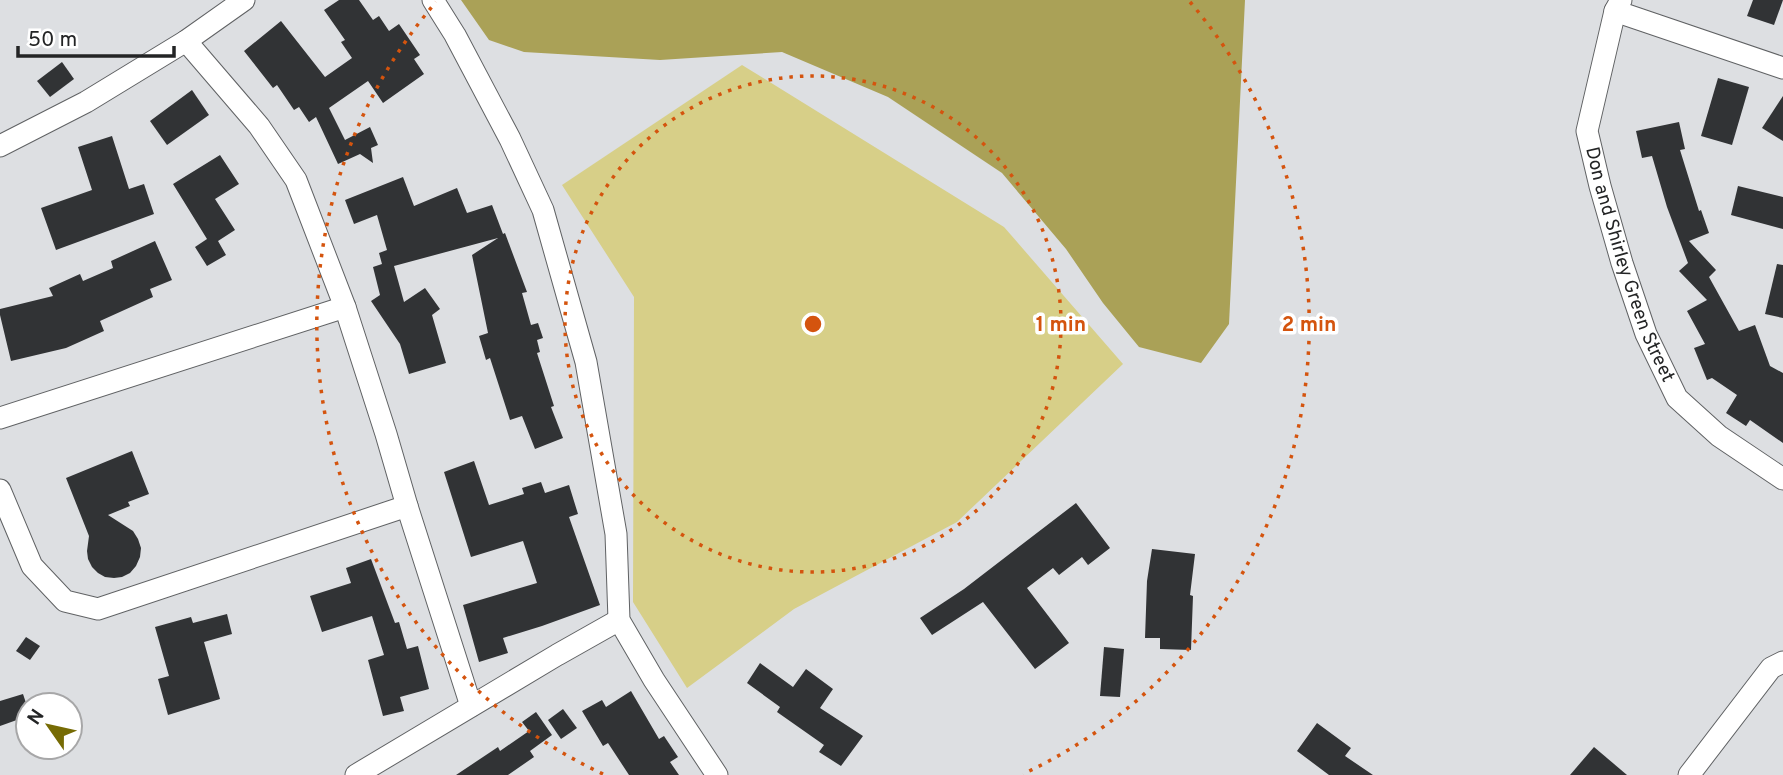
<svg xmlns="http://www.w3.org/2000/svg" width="1783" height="775" font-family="Overpass,sans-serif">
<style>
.green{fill:#d7cf88}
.water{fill:#aaa157}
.building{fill:#313335}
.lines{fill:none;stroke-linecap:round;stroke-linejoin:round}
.minor-casing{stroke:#606264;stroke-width:23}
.minor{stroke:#fff;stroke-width:21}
.ring{fill:none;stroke:#d4540e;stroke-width:3.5;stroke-dasharray:3.5 7}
.labels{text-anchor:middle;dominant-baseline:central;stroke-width:7;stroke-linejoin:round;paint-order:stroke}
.street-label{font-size:19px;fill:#232425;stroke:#fff}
.centre{fill:#d4540e;stroke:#fff;stroke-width:3.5}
.ring-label{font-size:21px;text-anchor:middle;font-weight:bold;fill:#d4540e;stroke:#fff;stroke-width:7;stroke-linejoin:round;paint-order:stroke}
</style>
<rect width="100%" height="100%" fill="#dddfe2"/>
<polygon class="green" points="742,65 1004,227 1123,364 957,522 794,609 687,688 633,602 634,297 562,185"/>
<polygon class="water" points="461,0 1245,0 1229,324 1201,363 1139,347 1103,303 1066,249 1002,173 888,97 782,52 660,60 524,52 489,40"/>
<g class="building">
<polygon points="339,0 359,0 373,20 379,16 389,31 399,24 420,55 414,59 424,74 383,103 368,81 329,108 345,140 370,127 378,145 371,148 373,163 360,154 338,164 316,117 309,122 299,107 294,110 277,85 273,88 244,51 281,21 325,77 352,58 341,42 345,40 324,10"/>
<polygon points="1753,0 1783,0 1774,25 1747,16"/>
<polygon points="62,62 74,79 50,97 37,81"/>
<polygon points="1718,78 1749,87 1732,145 1701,136"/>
<polygon points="192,90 209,115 167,145 150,121"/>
<polygon points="1783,96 1783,141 1762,128"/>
<polygon points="1679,122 1685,149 1680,150 1699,211 1701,210 1709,233 1689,241 1716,270 1709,277 1739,331 1755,325 1770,366 1783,373 1783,443 1750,420 1746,426 1726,413 1737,395 1712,378 1707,380 1694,348 1705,344 1687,311 1707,300 1679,271 1688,263 1667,207 1652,156 1642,158 1636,131"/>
<polygon points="112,136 129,189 144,184 154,214 56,250 41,208 92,190 78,147"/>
<polygon points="220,155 239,184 215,199 235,230 218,241 226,255 207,266 195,247 207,239 173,184"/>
<polygon points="403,177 414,206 457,188 467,213 492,205 503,234 505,233 527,292 522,293 531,325 538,323 543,338 537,340 540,352 537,353 554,406 551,407 563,438 535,449 522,416 510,420 490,358 486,360 479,336 488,333 472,255 498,238 394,266 404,302 425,288 440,309 432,315 446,363 409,374 400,344 371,301 380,295 373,267 382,264 379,253 387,250 377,215 354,224 345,200"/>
<polygon points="1738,186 1783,197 1783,229 1731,215"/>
<polygon points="155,241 172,280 150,289 153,297 100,321 104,331 66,348 11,361 0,315 0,309 53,296 49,288 80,274 83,281 113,268 111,261"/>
<polygon points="1777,264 1783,265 1783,318 1765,314"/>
<polygon points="132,451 149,494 128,502 130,506 108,515 133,531 138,539 141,548 140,557 136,566 130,573 122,577 114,578 105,577 98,573 92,567 88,559 87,551 89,536 66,478"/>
<polygon points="474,461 489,505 524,494 522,488 541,482 545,493 569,485 578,514 569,517 600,605 542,626 503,638 508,653 479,662 463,605 537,583 523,541 471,557 444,472"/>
<polygon points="1076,503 1110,548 1088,565 1082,557 1059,575 1053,568 1027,588 1069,643 1035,669 983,602 932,635 920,618 964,589"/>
<polygon points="1152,549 1195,554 1190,595 1193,596 1191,650 1160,649 1160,638 1145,638 1147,581"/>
<polygon points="371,559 395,623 399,622 407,649 418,646 429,689 400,697 404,711 383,716 368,660 384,655 372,616 322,632 310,596 351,583 346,568"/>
<polygon points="227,614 232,634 204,642 220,699 168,715 158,679 169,676 155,627 191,617 193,623"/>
<polygon points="26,637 40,646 30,660 16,651"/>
<polygon points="1104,647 1124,649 1120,697 1100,696"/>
<polygon points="760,663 793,687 806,669 833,689 820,708 863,736 841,766 819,752 824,745 777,712 780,707 747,683"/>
<polygon points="631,691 659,739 664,736 678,757 670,762 679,775 629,775 608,743 603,746 582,711 602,700 606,707"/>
<polygon points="23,694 28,709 28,716 0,726 0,701"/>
<polygon points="563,709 577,728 561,739 548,720"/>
<polygon points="536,712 552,735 530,751 534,757 508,775 456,775 498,747 500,751 529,731 522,722"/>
<polygon points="1317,723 1351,748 1345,756 1373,775 1329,775 1297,751"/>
<polygon points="1594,747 1627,775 1570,775"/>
</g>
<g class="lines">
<g class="minor-casing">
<g id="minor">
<polyline points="433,0 455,35 510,139 543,210 586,362 616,534 619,620 654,680 717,775"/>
<path id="s1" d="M1621,0L1615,11L1587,131L1600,186L1622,263L1646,334L1677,398L1719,436L1783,479"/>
<polyline points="1615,11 1783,68"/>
<polyline points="186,41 259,126 296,180 345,307 386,434 407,506 471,706"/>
<polyline points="0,146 86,102 186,41 244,0"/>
<polyline points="0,418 345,307"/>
<polyline points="0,490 32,566 65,601 98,609 407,506"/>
<polyline points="356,775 557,655 619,620"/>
<polyline points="1689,775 1771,668 1783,662"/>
</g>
</g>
<use href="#minor" class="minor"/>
</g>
<g class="ring">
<circle cx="813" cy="324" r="248"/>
<path d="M603 774A496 496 0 0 1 436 2M1190 2A496 496 0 0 1 1023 774"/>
</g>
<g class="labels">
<g class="street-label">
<text stroke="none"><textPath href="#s1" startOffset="276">Don and Shirley Green Street</textPath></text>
</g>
</g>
<circle cx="813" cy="324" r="10" class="centre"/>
<g class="ring-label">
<text x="1061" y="331">1 min</text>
<text x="1309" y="331">2 min</text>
</g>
<g transform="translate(49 726) rotate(304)"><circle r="33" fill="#ffffff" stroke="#a7a7a8" stroke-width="2"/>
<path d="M0-5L12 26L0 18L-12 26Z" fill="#766b04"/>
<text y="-10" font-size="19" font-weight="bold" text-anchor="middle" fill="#232425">N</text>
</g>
<path d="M18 46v10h156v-10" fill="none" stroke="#232425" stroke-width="3.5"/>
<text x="28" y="46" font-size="21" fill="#232425" stroke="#ffffff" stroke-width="5" paint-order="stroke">50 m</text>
</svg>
